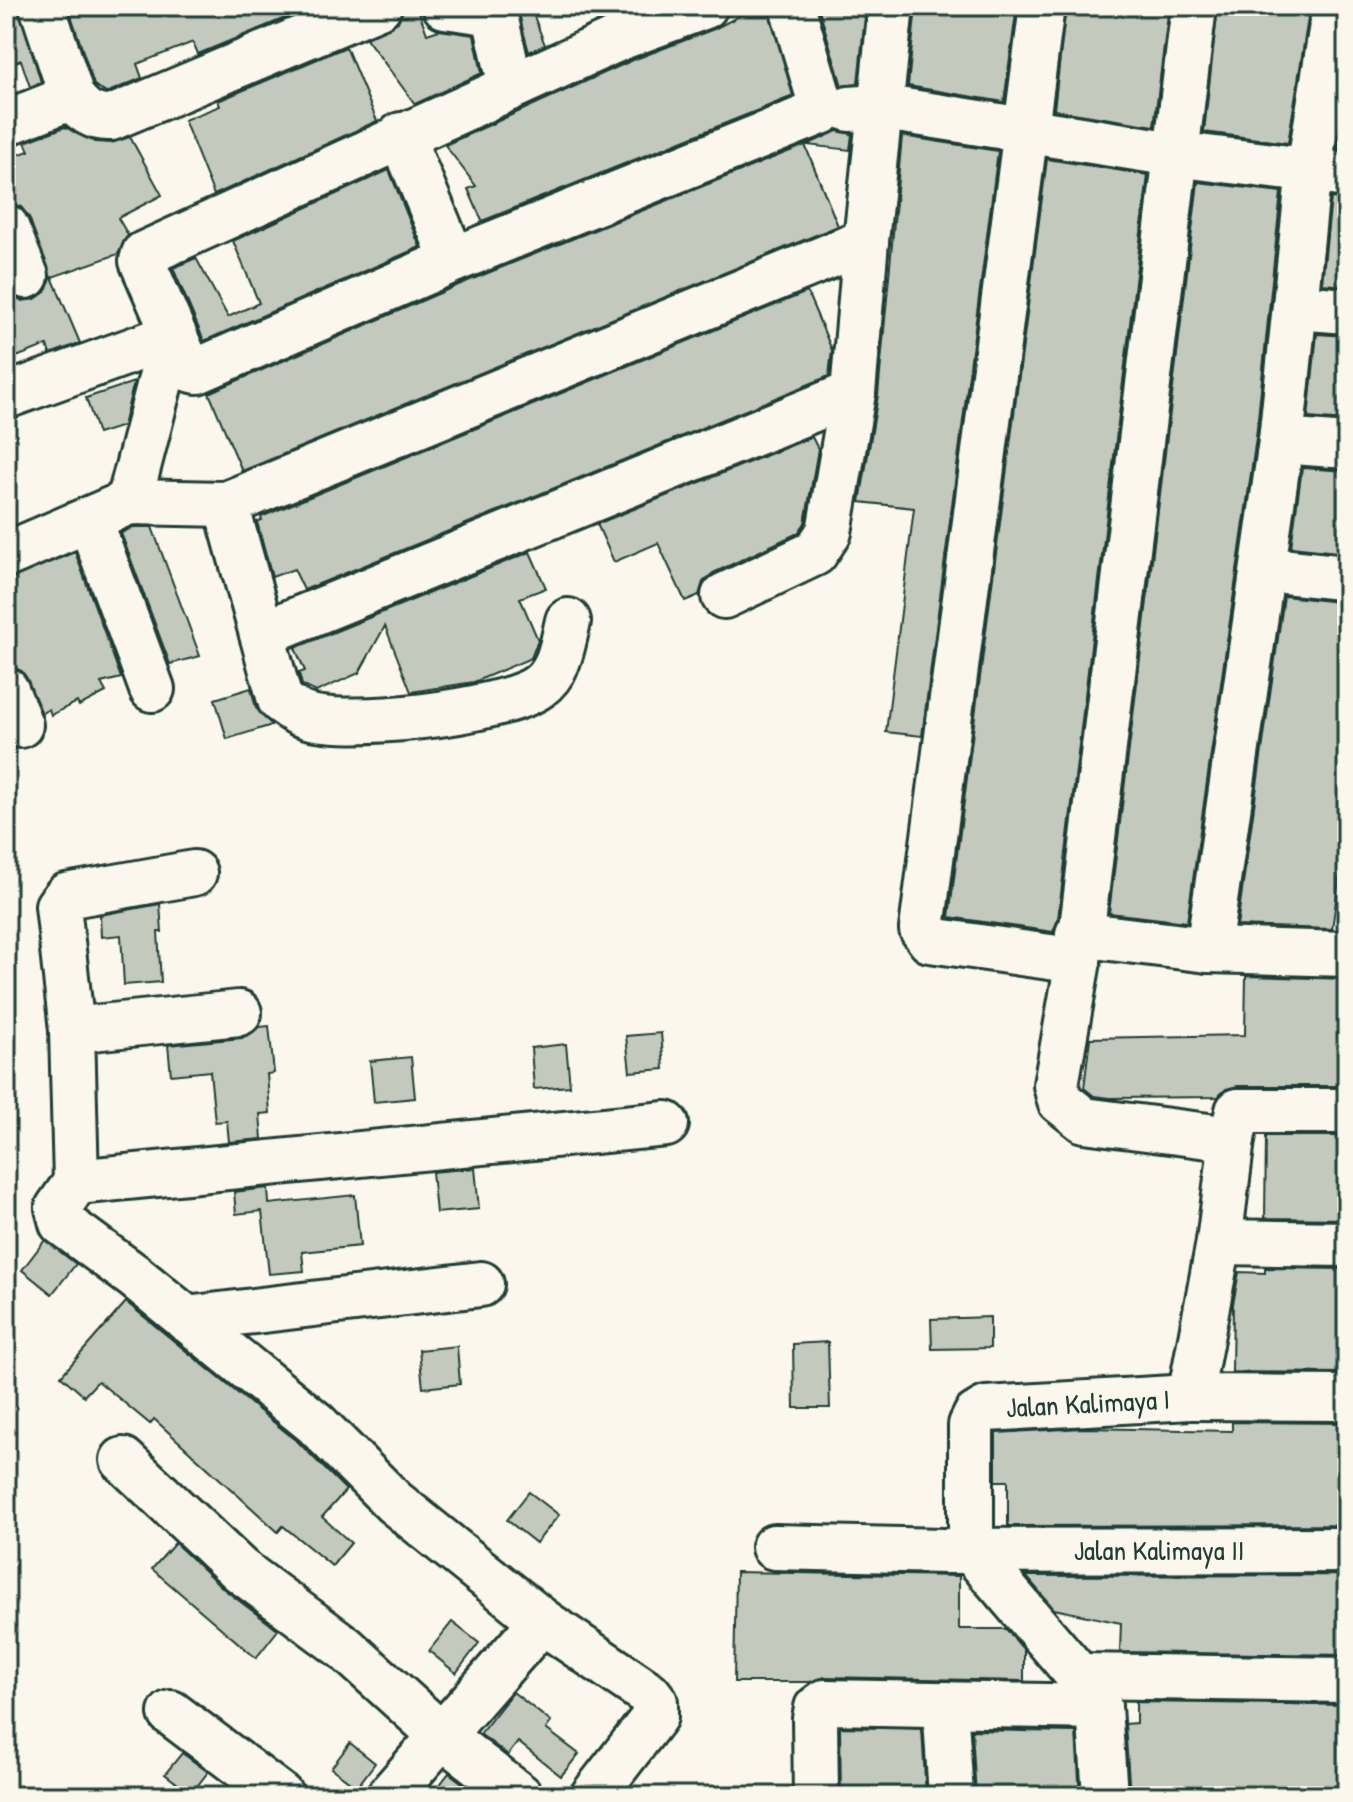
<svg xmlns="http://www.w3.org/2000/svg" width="1353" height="1802" font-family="'Patrick Hand',sans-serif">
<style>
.building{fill:#c4c9be;stroke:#1f3d34;stroke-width:2}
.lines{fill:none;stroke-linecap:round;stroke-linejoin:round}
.minor-casing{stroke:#1f3d34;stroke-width:50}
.minor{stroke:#fbf7ec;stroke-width:44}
.labels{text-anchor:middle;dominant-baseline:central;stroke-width:8;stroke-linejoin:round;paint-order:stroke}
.street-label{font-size:28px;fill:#1f3d34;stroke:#fbf7ec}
</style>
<rect width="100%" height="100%" fill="#fbf7ec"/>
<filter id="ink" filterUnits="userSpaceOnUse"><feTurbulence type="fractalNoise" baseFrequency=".0125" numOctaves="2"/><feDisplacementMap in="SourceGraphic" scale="16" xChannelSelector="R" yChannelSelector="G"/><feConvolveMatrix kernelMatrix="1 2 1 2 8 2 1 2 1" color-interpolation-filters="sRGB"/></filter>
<g filter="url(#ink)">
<g class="building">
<polygon points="6,6 18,6 41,82 30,87 21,60 6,66"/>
<polygon points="68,6 314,6 198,54 193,42 137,64 142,78 106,93 94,85"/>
<polygon points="403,6 417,6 427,34 439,30 474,35 482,73 415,104 366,38 398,22"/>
<polygon points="516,6 530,6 545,45 529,52"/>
<polygon points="759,6 768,6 793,96 482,221 468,189 476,186 445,145 633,60 714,29"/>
<polygon points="818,6 866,6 858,83 842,86"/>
<polygon points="916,6 1017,6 1004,102 908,86"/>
<polygon points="1066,6 1169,6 1154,126 1054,110"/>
<polygon points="1218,6 1310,6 1288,143 1204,132"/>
<polygon points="346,47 377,121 214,195 184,120 220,106 218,101"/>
<polygon points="1347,89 1347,150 1338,149"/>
<polygon points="65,127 95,142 111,143 130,137 162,195 118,218 128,235 118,254 52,277 80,343 50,354 47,345 6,361 6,290 22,301 35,299 45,292 51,279 29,217 21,207 6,203 6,159 29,151 25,142"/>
<polygon points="837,131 852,134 850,150 807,145"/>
<polygon points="902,136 998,151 922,736 886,732 914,508 860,502 878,395"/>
<polygon points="805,145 838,226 242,471 209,393 463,283"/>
<polygon points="1047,159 1148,175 1058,919 1053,932 949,917"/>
<polygon points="389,170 420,247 204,341 173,268 196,258 228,317 259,303 233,241"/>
<polygon points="1198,182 1281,192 1256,438 1187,922 1109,913"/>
<polygon points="1331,198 1347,200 1347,286 1322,284"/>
<polygon points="807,292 832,350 829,376 304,590 294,569 272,577 257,522 262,520 261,517"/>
<polygon points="1317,334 1347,336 1347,421 1308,418"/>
<polygon points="134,382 123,426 98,434 86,398"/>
<polygon points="812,437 818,449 805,523 798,533 713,573 703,582 699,595 685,601 658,543 614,562 597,524"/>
<polygon points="1302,468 1347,471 1347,553 1291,547"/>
<polygon points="134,527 152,527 200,656 170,664 121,533"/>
<polygon points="75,552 121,678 101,683 106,692 79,706 77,702 51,715 49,709 42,713 22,671 6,666 6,580"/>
<polygon points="530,552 546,588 520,598 538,640 531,658 474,682 411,692 385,626 359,673 316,692 302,685 299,673 305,671 295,648"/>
<polygon points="1284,596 1347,603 1347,823 1332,929 1237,926"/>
<polygon points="251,688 256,708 272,725 227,739 215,699"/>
<polygon points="160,904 162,932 158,932 161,982 124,985 121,935 101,937 100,915"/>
<polygon points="1246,976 1347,979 1347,1086 1238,1086 1226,1089 1218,1097 1110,1098 1094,1096 1084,1088 1090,1038 1245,1035"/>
<polygon points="269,1026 274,1073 267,1074 270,1113 260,1114 262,1139 229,1142 227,1121 215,1122 210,1071 171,1075 168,1045 242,1038 259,1027"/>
<polygon points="661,1033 664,1069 630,1072 626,1036"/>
<polygon points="566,1044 570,1086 534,1089 531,1048"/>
<polygon points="411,1057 415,1098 374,1102 370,1061"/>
<polygon points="1266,1136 1347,1136 1347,1219 1265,1218"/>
<polygon points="475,1168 479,1209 436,1213 432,1172"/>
<polygon points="268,1188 269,1204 355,1195 360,1246 302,1252 304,1271 269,1274 262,1211 236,1214 234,1192"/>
<polygon points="45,1240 76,1264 52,1294 22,1270"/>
<polygon points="1265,1268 1347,1269 1347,1373 1232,1372 1233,1304 1239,1272 1265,1273"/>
<polygon points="126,1302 298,1442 346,1490 322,1517 351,1543 332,1566 283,1526 278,1532 154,1419 150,1424 98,1381 84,1396 61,1376"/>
<polygon points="990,1317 990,1348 932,1349 931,1319"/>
<polygon points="828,1342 830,1408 794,1408 793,1344"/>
<polygon points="457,1346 460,1384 423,1388 419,1350"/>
<polygon points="1232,1422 1347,1423 1347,1525 1008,1526 1008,1481 996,1481 996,1433 1083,1428 1232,1431"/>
<polygon points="529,1492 559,1515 536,1543 507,1520"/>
<polygon points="175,1543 225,1590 278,1630 256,1658 152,1569"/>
<polygon points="736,1572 959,1576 959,1629 1006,1629 1024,1650 1024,1681 825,1677 810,1682 734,1682"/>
<polygon points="1347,1575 1347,1655 1120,1652 1121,1623 1054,1609 1026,1576"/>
<polygon points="452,1622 479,1643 456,1673 429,1651"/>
<polygon points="513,1692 551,1722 546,1729 579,1754 561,1776 518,1742 508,1755 480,1734"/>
<polygon points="1136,1702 1347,1705 1347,1796 1130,1796 1125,1724 1136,1723"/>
<polygon points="840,1727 922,1729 926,1796 841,1796"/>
<polygon points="972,1730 1076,1732 1080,1796 976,1796"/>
<polygon points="350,1743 375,1763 357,1787 331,1768"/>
<polygon points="182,1753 208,1772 191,1794 165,1774"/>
<polygon points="449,1773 477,1794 475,1796 431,1796"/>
</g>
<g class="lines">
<g class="minor-casing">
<g id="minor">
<path d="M42,6L72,97C82,111 93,119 111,118L379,6"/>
<polyline points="445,6 487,12 496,20 511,87"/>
<polyline points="705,6 624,36 144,254 142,261 189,369 197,371 453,260 823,111 792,6"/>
<polyline points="1042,6 922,929 930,940 1078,961"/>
<polyline points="1194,6 1078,961 1056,1085 1060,1101 1084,1120 1232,1139 1219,1242 1347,1244"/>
<polyline points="849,109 879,107 1174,154 1347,175"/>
<polyline points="6,123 72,97"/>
<polyline points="401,135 453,260"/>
<polyline points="6,227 26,276"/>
<polyline points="1297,307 1347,311"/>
<polyline points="6,396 172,336"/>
<polyline points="1281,441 1347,446"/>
<polyline points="129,502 172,336"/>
<polyline points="226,504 262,634"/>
<polyline points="90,521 152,689"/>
<polyline points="6,555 129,502 226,504 866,241 891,6"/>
<polyline points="1264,569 1347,578"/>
<polyline points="724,596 815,553 829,532 853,393"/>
<path d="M568,621C562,646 560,671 538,687C502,712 342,731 301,714C294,711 287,705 280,700L262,634L853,393L866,241"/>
<polyline points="6,690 20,725"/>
<polyline points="194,873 66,896 58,906 72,1030 76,1182 58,1208 62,1223 134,1276 315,1423 394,1502 542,1621 389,1796"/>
<polyline points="1078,934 1208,950 1347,954"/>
<polyline points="1208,950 1281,441 1309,169 1335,6"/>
<polyline points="72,1030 239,1013"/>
<polyline points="1232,1139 1238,1111 1347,1111"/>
<polyline points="76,1182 666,1124"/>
<polyline points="1219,1242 1190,1397 1347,1398"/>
<polyline points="186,1319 481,1284"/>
<polyline points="123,1460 240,1570 345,1648 441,1735 520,1796"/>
<polyline points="774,1547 944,1551 1347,1550"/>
<polyline points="542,1621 649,1694 655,1702 655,1716 593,1796"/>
<polyline points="1081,1676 1347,1680"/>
<polyline points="945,1704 951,1796"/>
<polyline points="171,1713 281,1796"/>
<polyline points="816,1796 815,1719 817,1708 825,1702 1099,1707"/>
<polyline points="1105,1796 1099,1707 1095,1695 971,1550 971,1425 976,1415 986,1409 1190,1397"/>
</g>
</g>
<use href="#minor" class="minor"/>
</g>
</g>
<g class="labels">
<g class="street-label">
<text transform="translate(1088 1403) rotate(-3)">Jalan Kalimaya I</text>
<text x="1159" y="1550">Jalan Kalimaya II</text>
</g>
</g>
<rect width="1353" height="1802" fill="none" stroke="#fbf7ec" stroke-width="32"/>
<rect x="16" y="16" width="1321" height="1770" fill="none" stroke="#1f3d34" stroke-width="3" filter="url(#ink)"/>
</svg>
